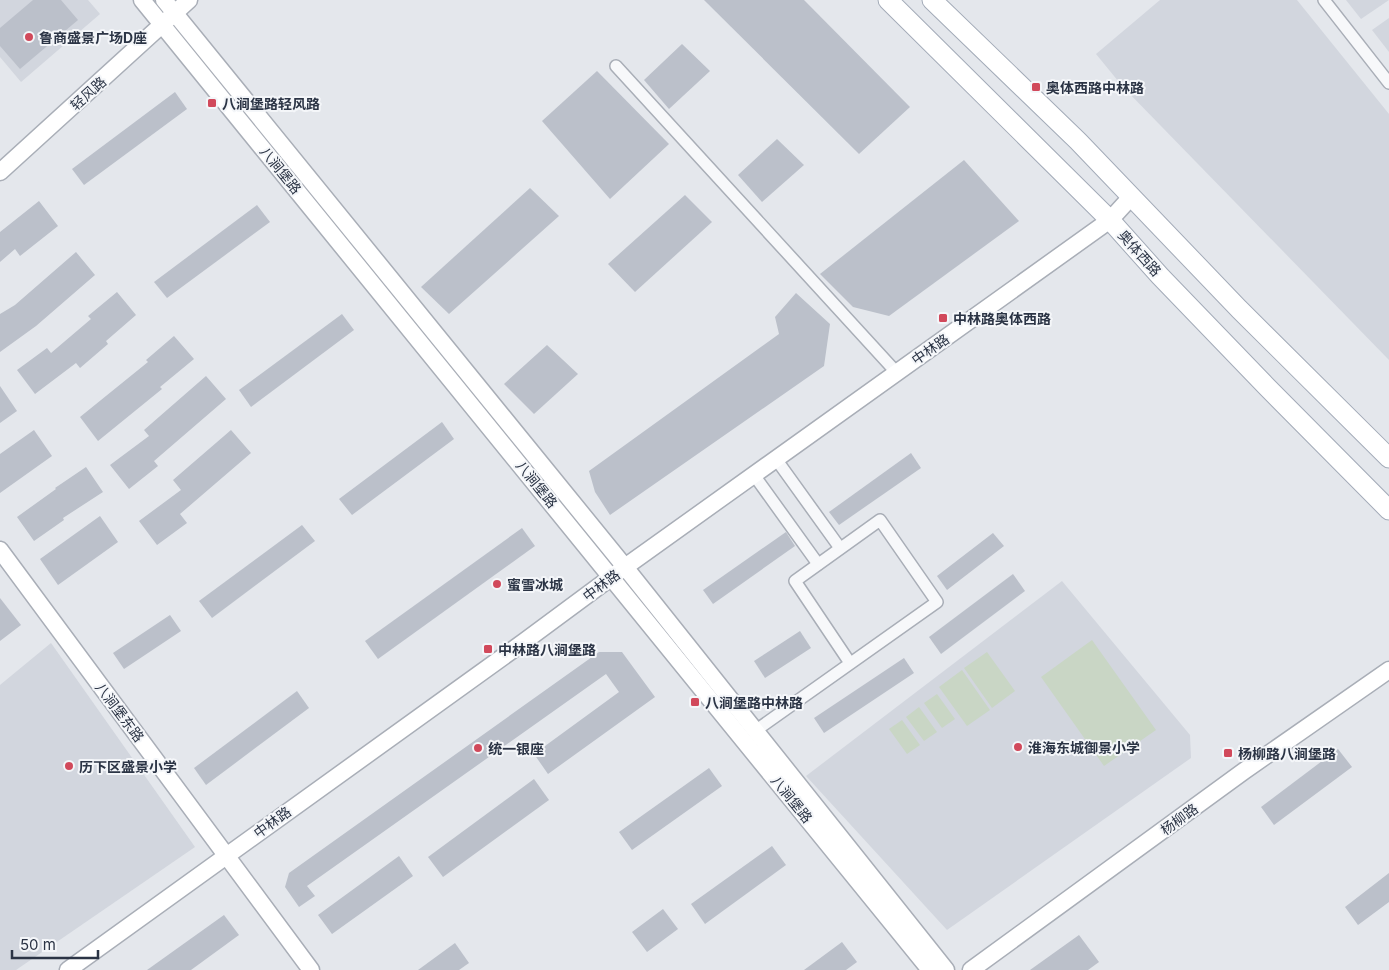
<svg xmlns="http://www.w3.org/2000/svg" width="1389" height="970" font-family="Inter,'Noto Sans SC',sans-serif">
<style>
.built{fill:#d2d6de}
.green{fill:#c9d6c5}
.building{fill:#bbc0ca}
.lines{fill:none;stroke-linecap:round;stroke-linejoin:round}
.street-casing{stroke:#a9aeb7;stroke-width:14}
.secondary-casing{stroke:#a9aeb7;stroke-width:19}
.primary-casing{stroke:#a3abb8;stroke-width:21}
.street{stroke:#f7f8fa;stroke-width:11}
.secondary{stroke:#fff;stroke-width:16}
.primary{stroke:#fff;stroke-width:19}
.poi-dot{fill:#d1495b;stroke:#f4f6f9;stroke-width:2}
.labels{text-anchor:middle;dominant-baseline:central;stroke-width:4;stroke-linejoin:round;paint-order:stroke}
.poi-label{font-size:14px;font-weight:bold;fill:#2b3445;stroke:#f4f6f9;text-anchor:start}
.street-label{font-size:14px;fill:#2b3445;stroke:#f4f6f9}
</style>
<rect width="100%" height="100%" fill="#e4e7ec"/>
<g class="built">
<polygon points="0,0 88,0 100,14 21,82 0,57"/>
<polygon points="1160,0 1297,0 1389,114 1389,360 1123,87 1096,54"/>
<polygon points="1346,0 1389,0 1361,19"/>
<polygon points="1389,18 1389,52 1372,30"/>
<polygon points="1062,581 1190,735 1191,758 947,930 806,776"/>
<polygon points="51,643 195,847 16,970 0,970 0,685"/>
</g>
<g class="green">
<polygon points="1092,640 1156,730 1104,766 1041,677"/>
<polygon points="987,652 1015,691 992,708 964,668"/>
<polygon points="962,670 990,710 967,726 939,687"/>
<polygon points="937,694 955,719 942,728 924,703"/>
<polygon points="919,707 937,732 924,741 906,717"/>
<polygon points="902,720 920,745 907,754 889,729"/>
</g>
<g class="building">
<polygon points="33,0 61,0 78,20 20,69 0,46 0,28"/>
<polygon points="704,0 804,0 910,107 859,154"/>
<polygon points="682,44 710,71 669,109 644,80"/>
<polygon points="597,71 669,144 610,199 542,121"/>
<polygon points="175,92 187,109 84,185 72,169"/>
<polygon points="777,139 804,165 762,202 738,175"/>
<polygon points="964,160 1019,221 889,316 853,307 820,274"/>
<polygon points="530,188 559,216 449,314 421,287"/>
<polygon points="685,195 712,222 635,292 608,264"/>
<polygon points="39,201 58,226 20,256 15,249 0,262 0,232"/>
<polygon points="257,205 270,222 167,298 154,282"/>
<polygon points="76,252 95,275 36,326 0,352 0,314 15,305"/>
<polygon points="117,292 136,315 106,341 108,344 80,368 76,363 35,394 17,370 47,348 51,353 91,319 88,316"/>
<polygon points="796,293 830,324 824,366 610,515 595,492 589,471 779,334 775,317"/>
<polygon points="342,314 354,330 251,407 239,390"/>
<polygon points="174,336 194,359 160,387 162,389 98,441 80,417 148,362 146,360"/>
<polygon points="547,345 578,374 534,414 504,384"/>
<polygon points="206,376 226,399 154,461 158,466 129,489 110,465 149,436 144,430"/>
<polygon points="0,386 17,411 0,423"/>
<polygon points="442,422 454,439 352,515 339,499"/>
<polygon points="34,430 52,456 0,493 0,454"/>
<polygon points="231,430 251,453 180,514 187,523 157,545 139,521 181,490 173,480"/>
<polygon points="911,453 921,468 839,525 829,512"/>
<polygon points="86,467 103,492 63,518 64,520 34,541 17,517 56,489 55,488"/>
<polygon points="100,516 118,542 58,585 40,559"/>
<polygon points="302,525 315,541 212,618 199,601"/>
<polygon points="522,528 535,546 378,659 365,641"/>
<polygon points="786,532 795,546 713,604 703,590"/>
<polygon points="993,533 1004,546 947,590 937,576"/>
<polygon points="1013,574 1025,591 941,654 929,637"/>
<polygon points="0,598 21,625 0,641"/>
<polygon points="170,615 181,631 124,669 113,653"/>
<polygon points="800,631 811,648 765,678 754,661"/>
<polygon points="599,652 622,652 655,697 548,774 534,754 619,692 606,674 307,886 315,896 299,907 285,887 289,873"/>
<polygon points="904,658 914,673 824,733 814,718"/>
<polygon points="297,691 309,708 206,785 194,768"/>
<polygon points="1338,749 1352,767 1274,825 1261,807"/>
<polygon points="709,768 722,786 632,850 619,832"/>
<polygon points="534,779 549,800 443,877 428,857"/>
<polygon points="772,846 786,865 705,924 691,904"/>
<polygon points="399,856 413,876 332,934 318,915"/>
<polygon points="1389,873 1389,902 1358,925 1345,907"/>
<polygon points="663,909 678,929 647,952 632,932"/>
<polygon points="224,915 239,935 191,970 147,970"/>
<polygon points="1079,935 1099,962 1088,970 1030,970"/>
<polygon points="842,942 857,962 846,970 804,970"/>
<polygon points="455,943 469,963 459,970 418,970"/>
</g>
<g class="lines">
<g class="street-casing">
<g id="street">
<polyline points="1324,0 1389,83"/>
<polyline points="616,66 897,373"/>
<polyline points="776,459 840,548"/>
<polyline points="754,475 818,564"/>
<polyline points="755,731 937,602 880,520 795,581 850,663"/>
</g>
</g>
<g class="secondary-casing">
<g id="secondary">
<polyline points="142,0 930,970"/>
<polyline points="164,0 625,567 946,970"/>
<polyline points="0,172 189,0"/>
<polyline points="0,550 311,970"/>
<polyline points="68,970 525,641 625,567 1110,220 1131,197"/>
<polyline points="971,970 1244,771 1389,670"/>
</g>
</g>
<g class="primary-casing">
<g id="primary">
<polyline points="888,0 1110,220 1160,276 1267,387 1389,510"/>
<polyline points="932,0 1078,141 1239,309 1389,458"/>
</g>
</g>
<use href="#street" class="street"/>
<use href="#secondary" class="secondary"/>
<use href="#primary" class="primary"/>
</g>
<g class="poi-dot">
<circle cx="29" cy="37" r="5"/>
<rect x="1031" y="82" width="10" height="10" rx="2.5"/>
<rect x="207" y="98" width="10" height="10" rx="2.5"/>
<rect x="938" y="313" width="10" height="10" rx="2.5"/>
<circle cx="497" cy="584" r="5"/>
<rect x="483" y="644" width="10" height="10" rx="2.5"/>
<rect x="690" y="697" width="10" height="10" rx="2.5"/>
<circle cx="1018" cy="747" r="5"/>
<circle cx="478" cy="748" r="5"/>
<rect x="1223" y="748" width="10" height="10" rx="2.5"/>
<circle cx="69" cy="766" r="5"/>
</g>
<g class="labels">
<g class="poi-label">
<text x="39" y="37">鲁商盛景广场D座</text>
<text x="1046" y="87">奥体西路中林路</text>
<text x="222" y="103">八涧堡路轻风路</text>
<text x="953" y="318">中林路奥体西路</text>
<text x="507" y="584">蜜雪冰城</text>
<text x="498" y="649">中林路八涧堡路</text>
<text x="705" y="702">八涧堡路中林路</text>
<text x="1028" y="747">淮海东城御景小学</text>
<text x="488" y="748">统一银座</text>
<text x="1238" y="753">杨柳路八涧堡路</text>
<text x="79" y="766">历下区盛景小学</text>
</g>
<g class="street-label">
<text transform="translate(88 93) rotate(-42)">轻风路</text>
<text transform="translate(281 170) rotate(51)">八涧堡路</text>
<text transform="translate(1140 253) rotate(48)">奥体西路</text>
<text transform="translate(930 349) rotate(-35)">中林路</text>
<text transform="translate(537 484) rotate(51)">八涧堡路</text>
<text transform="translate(601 585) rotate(-37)">中林路</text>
<text transform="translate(120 712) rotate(53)">八涧堡东路</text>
<text transform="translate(792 799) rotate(51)">八涧堡路</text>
<text transform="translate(1179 819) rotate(-36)">杨柳路</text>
<text transform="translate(272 822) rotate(-36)">中林路</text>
</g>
</g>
<path d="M12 950v8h86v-8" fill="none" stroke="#2b3445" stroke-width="2.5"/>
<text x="20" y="950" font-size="15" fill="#2b3445" stroke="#f4f6f9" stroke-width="4" paint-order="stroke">50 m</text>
</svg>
